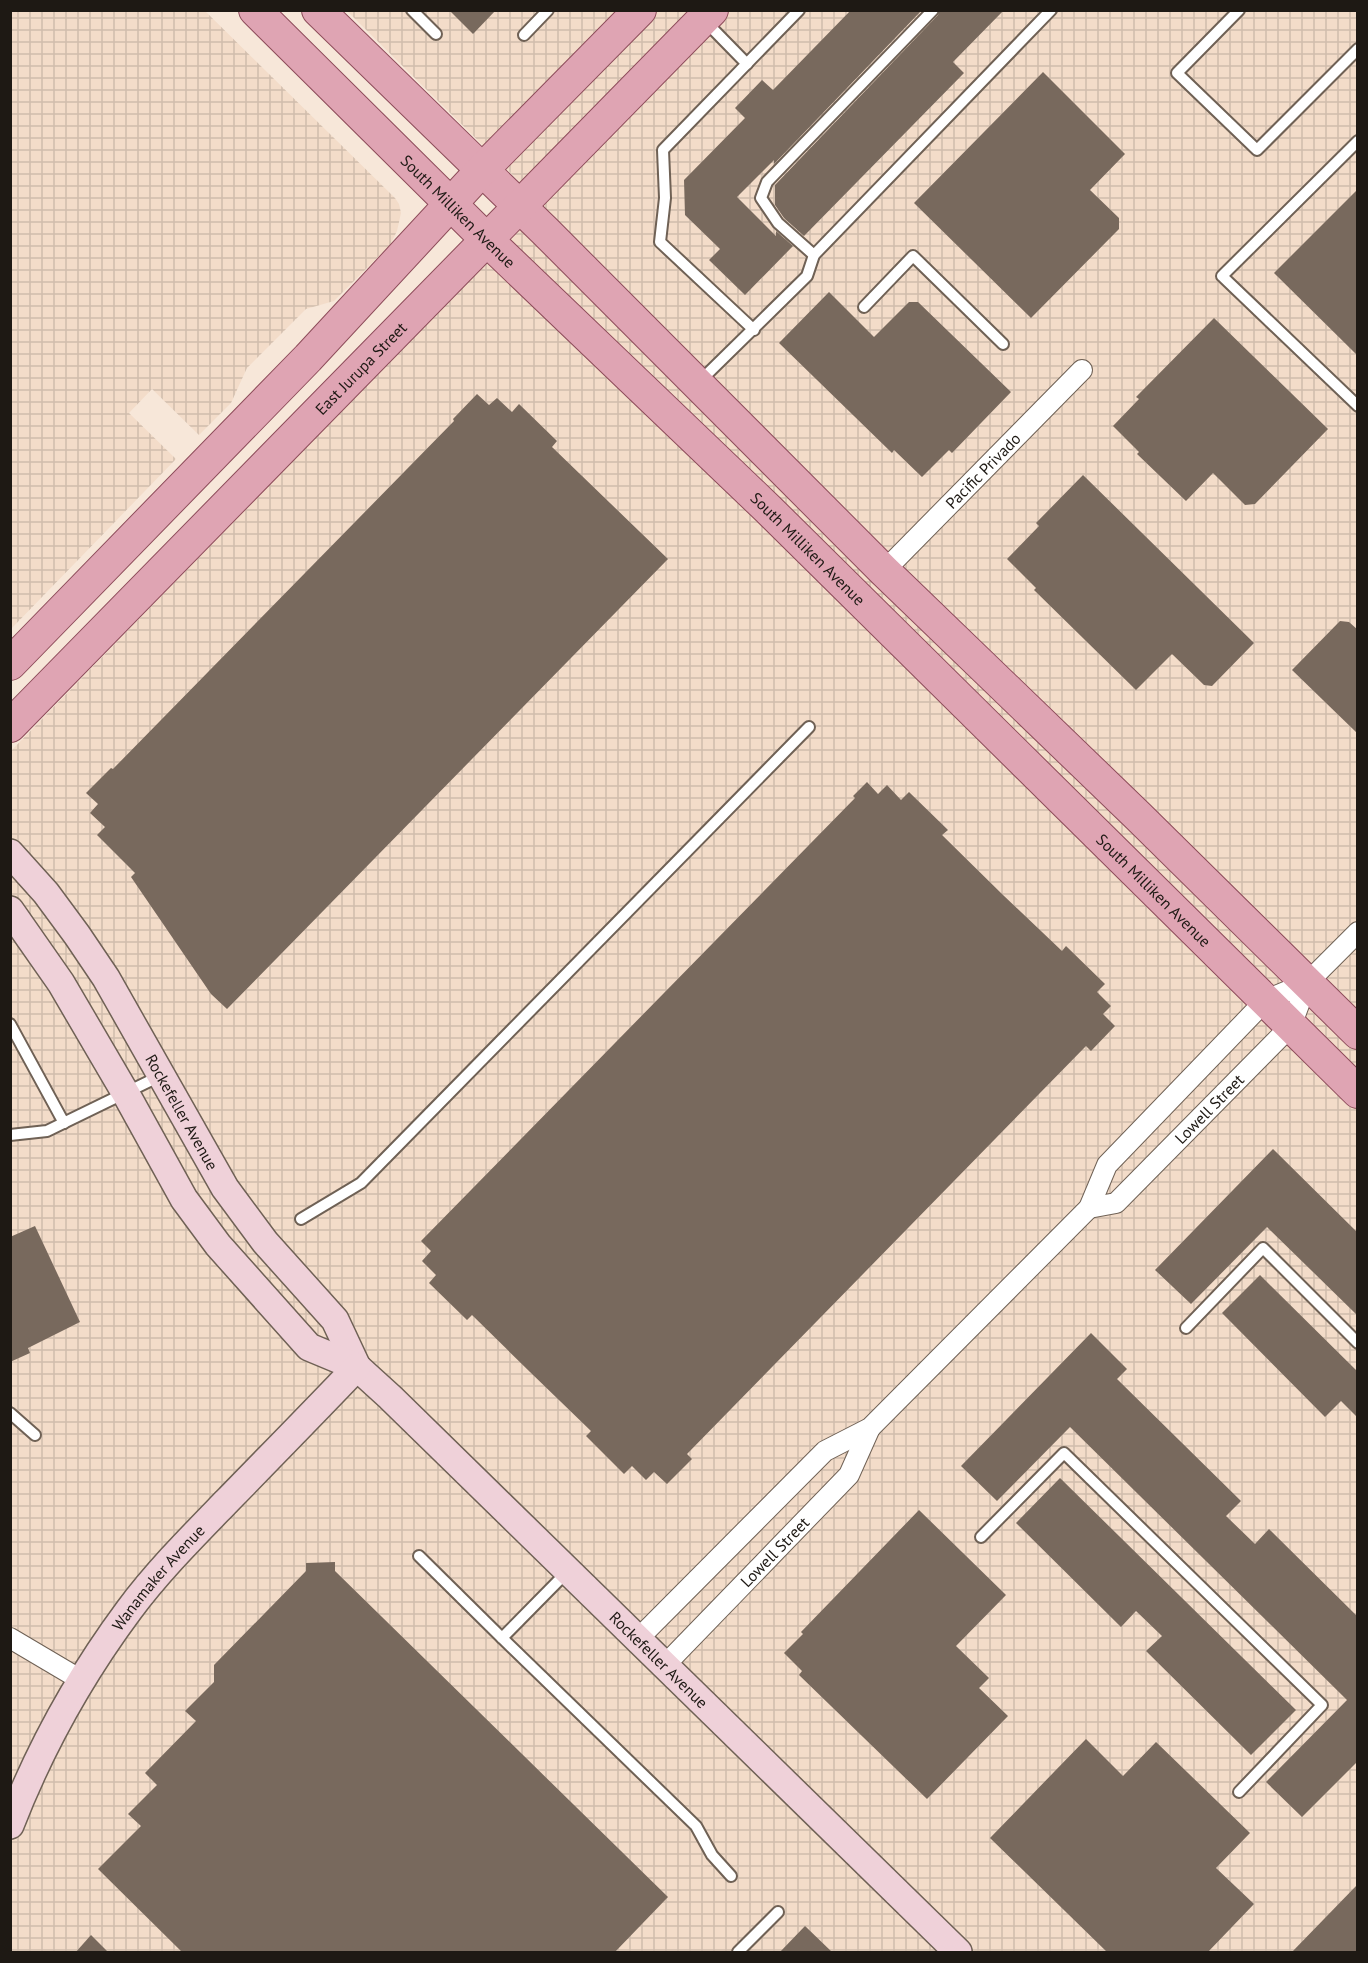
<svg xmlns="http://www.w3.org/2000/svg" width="1368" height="1963" font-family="'PT Sans',sans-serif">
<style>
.industrial{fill:url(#industrial-grid)}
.building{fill:#78695d}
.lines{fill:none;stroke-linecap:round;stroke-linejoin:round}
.lane-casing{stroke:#6f6155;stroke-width:14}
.street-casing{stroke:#6f6155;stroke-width:22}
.secondary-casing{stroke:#6f6155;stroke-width:30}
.primary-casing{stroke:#8d4c5a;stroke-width:34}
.lane{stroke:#fff;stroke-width:10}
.street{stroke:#fff;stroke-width:20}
.secondary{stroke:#efd1d9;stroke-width:27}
.primary{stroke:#dfa4b3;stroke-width:32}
.labels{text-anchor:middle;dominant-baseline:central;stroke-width:4.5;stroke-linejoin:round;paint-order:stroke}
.street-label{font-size:16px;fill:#1e1914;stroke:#f7e7d9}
</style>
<defs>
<pattern id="industrial-grid" width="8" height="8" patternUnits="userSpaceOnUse" patternTransform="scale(1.5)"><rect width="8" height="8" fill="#f3dcc9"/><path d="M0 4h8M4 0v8" fill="none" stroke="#d0bcac"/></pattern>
</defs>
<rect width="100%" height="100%" fill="#f7e7d9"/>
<g class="industrial">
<polygon points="11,10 205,11 395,198 399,204 401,213 397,231 390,245 334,301 306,309 247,368 231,403 199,435 152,389 129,413 176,459 11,629"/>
<polygon points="347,11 1357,11 1357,1952 11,1952 10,752 542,204"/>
</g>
<g class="building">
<polygon points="449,10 496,10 473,34"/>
<polygon points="851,10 922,10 774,164 774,160 737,197 776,236 776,231 793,246 745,295 709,260 720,249 685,215 684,180 745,118 735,108 762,80 773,90"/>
<polygon points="940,10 1004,10 953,62 964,73 804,236 784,218 775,205 775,185 938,15"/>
<polygon points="1043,72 1125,154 1090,190 1119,218 1119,229 1031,318 914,203"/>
<polygon points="1358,189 1358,356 1274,273"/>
<polygon points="829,292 874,337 909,302 918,302 1011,392 952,453 949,450 922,477 894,450 892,453 779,343"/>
<polygon points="1214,318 1328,429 1255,504 1245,505 1213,473 1186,501 1137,454 1139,452 1113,426 1139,399 1136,397"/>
<polygon points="477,394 489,405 497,398 512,412 519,404 557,441 552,447 668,559 227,1009 211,994 131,877 135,873 97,835 105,827 90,813 98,804 86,793 111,768 113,769 454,421 453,419"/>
<polygon points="1083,475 1254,643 1212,686 1204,685 1172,654 1136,690 1034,590 1036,588 1007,559 1039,526 1036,523"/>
<polygon points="1340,621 1349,622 1358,630 1358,734 1292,670"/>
<polygon points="867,782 878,794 887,785 901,800 909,792 948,830 942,835 1003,895 1062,951 1066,946 1105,984 1097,992 1111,1006 1103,1014 1115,1026 1091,1051 1086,1046 687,1454 692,1459 667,1484 654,1472 646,1480 632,1466 624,1474 586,1436 591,1431 530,1372 472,1315 467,1320 429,1283 436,1275 422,1261 431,1251 421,1241 855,798 853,796"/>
<polygon points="1273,1149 1358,1233 1358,1316 1267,1227 1191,1304 1155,1270"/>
<polygon points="35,1226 80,1322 28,1348 30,1353 10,1362 10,1237"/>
<polygon points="1260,1275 1358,1372 1358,1418 1341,1401 1325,1417 1222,1313"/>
<polygon points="1091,1333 1127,1369 1117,1379 1241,1501 1226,1516 1255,1544 1269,1529 1358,1617 1358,1761 1302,1817 1266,1782 1347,1700 1070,1427 997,1501 961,1466"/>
<polygon points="1060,1478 1296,1710 1251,1755 1146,1651 1162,1636 1136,1611 1121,1627 1016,1523"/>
<polygon points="919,1510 1006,1595 956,1646 989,1678 979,1688 1008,1716 927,1799 799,1675 802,1671 784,1653 803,1634 801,1632"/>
<polygon points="335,1562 335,1571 668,1897 614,1953 183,1953 98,1869 141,1826 128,1814 157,1785 145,1773 196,1721 185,1711 214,1682 214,1665 306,1571 306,1563"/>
<polygon points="1086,1739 1123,1776 1156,1742 1250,1833 1216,1868 1254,1904 1207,1953 1108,1953 990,1838"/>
<polygon points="1358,1884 1358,1953 1291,1953"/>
<polygon points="805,1926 833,1953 779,1953"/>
<polygon points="91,1935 109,1953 75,1953"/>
</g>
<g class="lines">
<g class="lane-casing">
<g id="lane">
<polyline points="412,10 436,34"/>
<polyline points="1239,10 1177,73 1257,150 1358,49"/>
<polyline points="705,21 747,64"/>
<polyline points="524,35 548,10"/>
<polyline points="1358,141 1222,276 1358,406"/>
<polyline points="814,255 778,223 761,198 767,182 933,10"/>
<polyline points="864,307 913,256 1003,344"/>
<polyline points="754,330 660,242 665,198 663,150 799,10"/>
<polyline points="700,381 807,276 814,255 1051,10"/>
<polyline points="10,1024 64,1123"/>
<polyline points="10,1135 47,1131 160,1076"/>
<polyline points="301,1219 361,1183 809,727"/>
<polyline points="1186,1328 1263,1248 1358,1343"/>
<polyline points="10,1413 35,1435"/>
<polyline points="981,1537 1064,1453 1322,1705 1239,1792"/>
<polyline points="419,1556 502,1638 567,1572"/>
<polyline points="502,1638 696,1826 712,1855 731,1876"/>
<polyline points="738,1952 778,1912"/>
</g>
</g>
<g class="street-casing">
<g id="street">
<path id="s1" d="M884,571L1082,370"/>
<path id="s2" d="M1089,1208L1116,1203L1273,1044L1291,1026L1307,983"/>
<polyline points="10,1638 81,1680"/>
<polyline points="637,1640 825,1451 870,1428 1089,1208 1107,1165 1266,1000 1307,983 1358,932"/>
<path id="s3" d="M664,1666L849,1475L870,1428"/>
</g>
</g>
<g class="secondary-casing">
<g id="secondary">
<path id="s4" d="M10,853L46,893L77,935L106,978L225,1188L265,1242L335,1320L357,1367"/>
<path id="s5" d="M10,910L61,983L126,1094L184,1199L218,1245L309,1347L357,1367L390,1397L958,1952"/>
<path id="s6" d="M10,1825C40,1748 80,1676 129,1610C158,1571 193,1536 227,1501C270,1457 314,1412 357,1367"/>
</g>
</g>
<g class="primary-casing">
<g id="primary">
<path id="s7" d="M255,10L487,240L768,509L1358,1092"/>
<polyline points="318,10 545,231 884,571 1138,816 1358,1033"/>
<polyline points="10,664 308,358 482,170 640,10"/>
<path id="s8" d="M10,726L712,10"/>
</g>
</g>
<use href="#lane" class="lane"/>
<use href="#street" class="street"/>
<use href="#secondary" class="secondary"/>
<use href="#primary" class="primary"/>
</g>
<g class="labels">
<g class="street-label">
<text stroke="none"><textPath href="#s7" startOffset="286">South Milliken Avenue</textPath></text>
<text stroke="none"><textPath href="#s8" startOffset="501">East Jurupa Street</textPath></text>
<text stroke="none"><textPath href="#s1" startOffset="141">Pacific Privado</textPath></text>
<text stroke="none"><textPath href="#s7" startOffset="772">South Milliken Avenue</textPath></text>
<text stroke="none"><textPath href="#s7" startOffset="1258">South Milliken Avenue</textPath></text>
<text stroke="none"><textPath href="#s2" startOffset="160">Lowell Street</textPath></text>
<text stroke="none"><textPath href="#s4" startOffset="312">Rockefeller Avenue</textPath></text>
<text stroke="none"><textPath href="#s3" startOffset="159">Lowell Street</textPath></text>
<text stroke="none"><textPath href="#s6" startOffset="290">Wanamaker Avenue</textPath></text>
<text stroke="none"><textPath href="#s5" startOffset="1004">Rockefeller Avenue</textPath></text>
</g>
</g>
<rect width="1368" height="1963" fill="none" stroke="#1e1914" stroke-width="24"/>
</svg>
